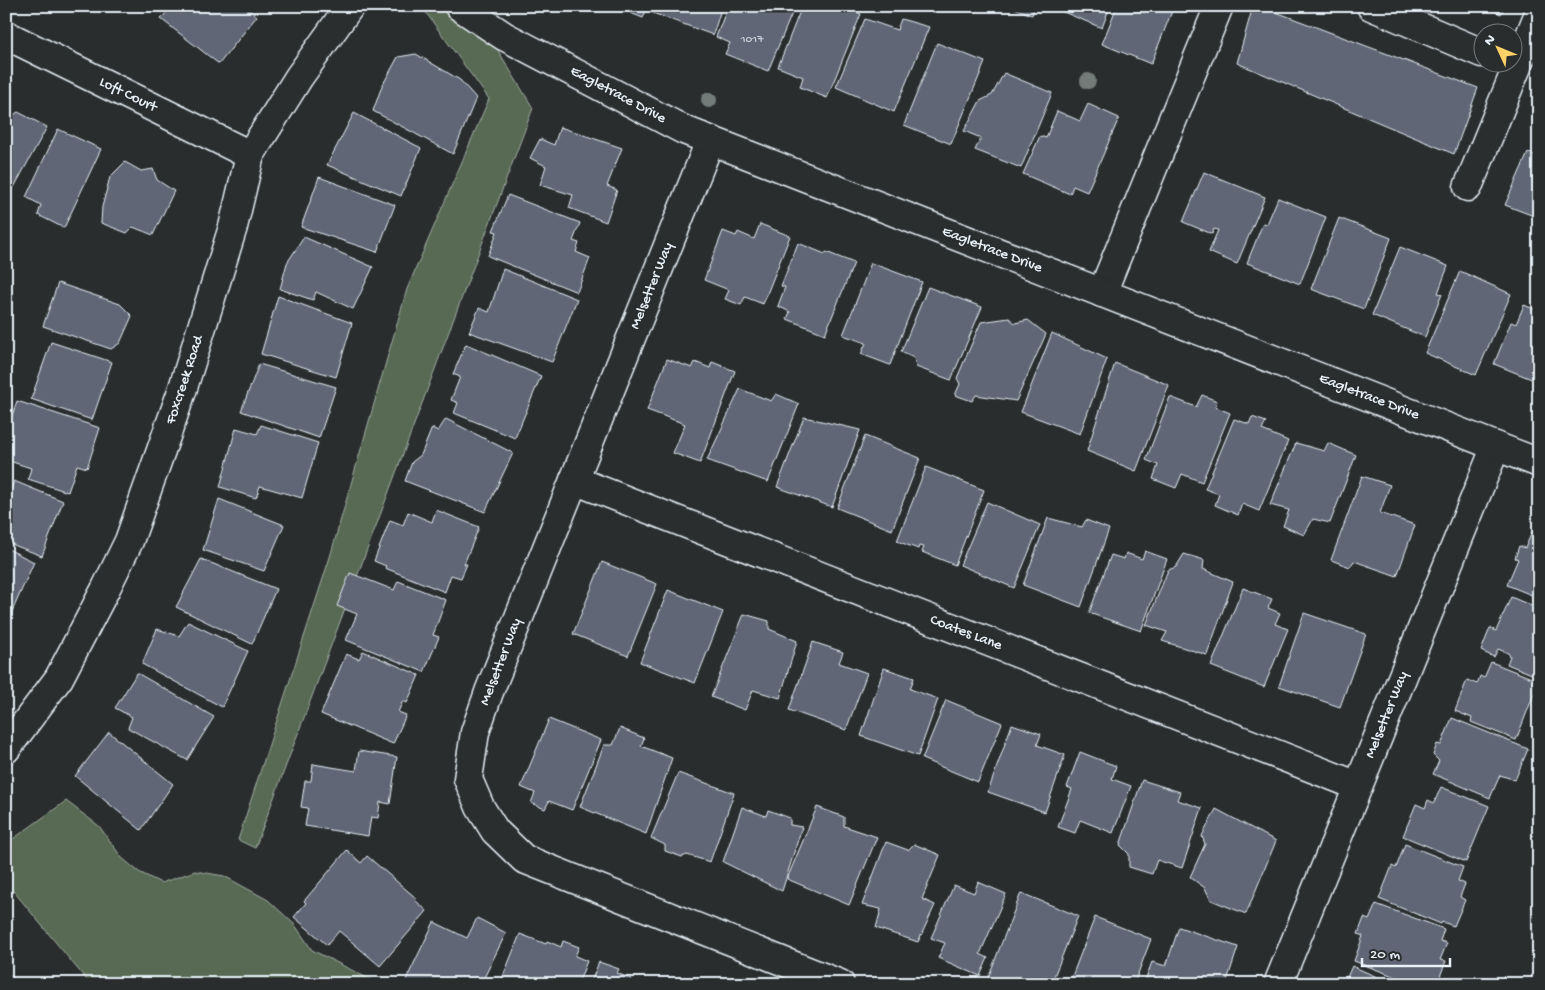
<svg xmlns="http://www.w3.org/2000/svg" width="1545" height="990" font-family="'Gochi Hand',sans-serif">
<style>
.green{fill:#596a53;stroke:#a0aea6}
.building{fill:#606675;stroke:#e8f1f8}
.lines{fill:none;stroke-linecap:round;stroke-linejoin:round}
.street-casing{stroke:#e8f1f8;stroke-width:31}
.secondary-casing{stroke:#e8f1f8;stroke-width:31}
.street{stroke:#2a2d2e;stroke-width:28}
.secondary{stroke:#2a2d2e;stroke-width:28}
.tree{fill:#737b79}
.labels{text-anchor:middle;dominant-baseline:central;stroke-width:4;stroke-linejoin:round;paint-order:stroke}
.number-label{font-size:12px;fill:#c6ced7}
.street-label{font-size:15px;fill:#e8f1f8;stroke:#2a2d2e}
</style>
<rect width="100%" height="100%" fill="#2a2d2e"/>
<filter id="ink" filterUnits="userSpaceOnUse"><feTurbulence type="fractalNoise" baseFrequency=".02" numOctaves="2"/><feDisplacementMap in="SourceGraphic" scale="10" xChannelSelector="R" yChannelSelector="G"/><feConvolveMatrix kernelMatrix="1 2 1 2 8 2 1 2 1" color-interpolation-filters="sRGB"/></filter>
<g filter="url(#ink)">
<g class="green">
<polygon points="421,6 471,6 533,108 255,848 238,840 330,557 407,289 489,99"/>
<polygon points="66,801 99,826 122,858 139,872 161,883 195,871 224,876 268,900 295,925 312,950 379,984 90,984 6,882 6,844"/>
</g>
<g class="building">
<polygon points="172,6 244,6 257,16 219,64 161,19"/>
<polygon points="613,6 648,6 643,18"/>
<polygon points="652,6 722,6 713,35 650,12"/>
<polygon points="728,6 795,6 768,71 725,54 730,43 716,37"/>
<polygon points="802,6 841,6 861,14 827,98 800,87 803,77 778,67"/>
<polygon points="1009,6 1035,6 1032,15"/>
<polygon points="1049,6 1110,6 1102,28"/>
<polygon points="1117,6 1174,6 1151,64 1102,44"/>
<polygon points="1253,6 1260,6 1478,88 1454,154 1237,63"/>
<polygon points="1481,6 1505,6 1501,14"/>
<polygon points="865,19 897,30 901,19 929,27 894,112 836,87"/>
<polygon points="937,43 985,62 951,144 904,125"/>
<polygon points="416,54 460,80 476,98 453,154 373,111 382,86 398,57"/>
<polygon points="1004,73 1052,93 1021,168 975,150 981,138 964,131 980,101 992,95"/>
<polygon points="1088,104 1119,118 1087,192 1073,186 1070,194 1023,174 1040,136 1046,138 1057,111 1080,121"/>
<polygon points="18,112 47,127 6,202 6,113 12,116"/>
<polygon points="354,113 421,148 401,196 327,165"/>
<polygon points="560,127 622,148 607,186 617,190 606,222 569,208 573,195 540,185 546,166 530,158 540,139 554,145"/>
<polygon points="58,129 101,149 64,228 38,215 41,205 26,197"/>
<polygon points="1528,153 1539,156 1539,218 1505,205"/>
<polygon points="125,162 141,171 153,169 157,180 174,191 153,235 133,227 127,233 101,223 102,207 110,177"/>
<polygon points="1204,172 1265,197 1237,264 1209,252 1218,230 1214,229 1212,234 1183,222"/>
<polygon points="319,177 395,205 377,252 301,227"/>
<polygon points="508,195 580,223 573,241 579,243 576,252 590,258 577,292 488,256 497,232 493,231"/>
<polygon points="1278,198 1326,217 1300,284 1247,263 1263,223 1267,224"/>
<polygon points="1339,218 1391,238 1364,309 1311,289"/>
<polygon points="760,224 790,236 763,304 745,297 741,305 725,299 729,290 704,280 723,231 736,236 738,232 754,239"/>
<polygon points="304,237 373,267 353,309 316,292 313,300 280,289 287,263"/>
<polygon points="798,243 825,254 826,252 854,263 825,334 787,319 790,312 778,306 785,287 781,286"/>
<polygon points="1400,247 1448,266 1438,293 1442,294 1425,337 1372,315"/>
<polygon points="871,263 922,282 890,365 861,354 866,343 843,335"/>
<polygon points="503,269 577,299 552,362 469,332 479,308 489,312"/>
<polygon points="1460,271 1511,294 1476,375 1425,353"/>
<polygon points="58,283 120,304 132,316 120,343 111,349 43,326"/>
<polygon points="928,287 982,307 951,380 916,367 914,358 901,352"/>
<polygon points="278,296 352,323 336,377 261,354"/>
<polygon points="1539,304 1539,382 1494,364 1511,322 1516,324 1524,305 1536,310"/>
<polygon points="1009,318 1015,323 1028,320 1046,334 1016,401 976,395 972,401 955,395 960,384 957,378 981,322"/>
<polygon points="1052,333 1107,359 1080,434 1021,412"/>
<polygon points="51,342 112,362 92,420 31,399"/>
<polygon points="466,344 541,376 515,438 454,413 458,403 451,400 460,377 453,374"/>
<polygon points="667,359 692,368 695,362 710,368 712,362 735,371 700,463 673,453 685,424 647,410"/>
<polygon points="1115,363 1169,385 1136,471 1087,451"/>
<polygon points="259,364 336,387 319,438 241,411"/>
<polygon points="740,389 771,401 776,394 799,404 768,482 707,460"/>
<polygon points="1202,395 1217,401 1215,407 1230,413 1202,482 1182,474 1176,488 1153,479 1158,465 1146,460 1170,397 1196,407"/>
<polygon points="17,401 100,428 87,468 77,465 68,492 28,479 31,468 6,460 6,433"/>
<polygon points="804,417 860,430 832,507 777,487"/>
<polygon points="1252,417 1266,422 1262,430 1288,441 1259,511 1242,504 1238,515 1215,505 1219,494 1205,489 1234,419 1249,424"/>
<polygon points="446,419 513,453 485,512 405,481 412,462 421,455 432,428 438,431"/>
<polygon points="261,425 318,443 302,498 260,486 256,498 220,487 236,428 257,434"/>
<polygon points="865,436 920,458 892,530 837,508"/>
<polygon points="1296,443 1324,451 1328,443 1356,455 1330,523 1313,519 1304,535 1283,526 1289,510 1270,505"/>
<polygon points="926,467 984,490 955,565 922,552 924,547 919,546 918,549 897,541"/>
<polygon points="1362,476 1390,485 1380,513 1415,525 1397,576 1354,561 1350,567 1331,560"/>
<polygon points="14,481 63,501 42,556 6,542 6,490 10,492"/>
<polygon points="219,499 284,525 264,571 203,550"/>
<polygon points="987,502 1040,525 1014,588 960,565"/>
<polygon points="436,510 479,527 464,564 467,564 461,578 451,575 445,592 385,568 386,566 374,561 390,520 403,525 408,512 432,522"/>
<polygon points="1048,518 1082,527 1086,520 1109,529 1081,607 1023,585"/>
<polygon points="1533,530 1539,533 1539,598 1507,585 1518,559 1515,558 1519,546 1525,548"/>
<polygon points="6,548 34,562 10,616 6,614"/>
<polygon points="1145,551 1167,559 1141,631 1089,613 1111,555 1124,559 1126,553 1142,559"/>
<polygon points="1184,554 1204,560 1203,569 1233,582 1207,655 1162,641 1167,632 1146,625 1168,570 1176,567"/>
<polygon points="201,559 276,589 252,644 176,607"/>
<polygon points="602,562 657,584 628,656 573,634"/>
<polygon points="350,573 394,590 398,581 446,600 433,635 439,637 424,672 346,640 357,614 337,606"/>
<polygon points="1243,588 1272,599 1268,608 1280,613 1275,624 1288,629 1264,687 1211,666"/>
<polygon points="668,590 723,612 695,683 640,662"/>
<polygon points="1511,597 1539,609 1539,677 1507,664 1510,656 1508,653 1498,649 1494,657 1481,651 1490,628 1496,631"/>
<polygon points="1304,613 1366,634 1340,707 1279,686"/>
<polygon points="744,614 769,621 769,629 797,641 780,698 753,690 745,710 711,697"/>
<polygon points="188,622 248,651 222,707 142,664 157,629 179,636"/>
<polygon points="813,642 843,652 839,663 867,673 846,730 789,710"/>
<polygon points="363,651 419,675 407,703 403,701 398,712 406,715 393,744 321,714 346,654 359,659"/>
<polygon points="1491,662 1539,681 1516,740 1471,722 1472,718 1455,711 1467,680 1477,684 1480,676 1484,678"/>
<polygon points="884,668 914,678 910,689 938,699 918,756 861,736"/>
<polygon points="137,673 214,717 187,760 128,728 132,717 115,708"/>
<polygon points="946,700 1002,723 978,782 922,759"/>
<polygon points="1452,718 1528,749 1515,780 1500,775 1490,798 1433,774 1439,761 1433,755 1437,744 1441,745"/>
<polygon points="549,719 601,740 572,810 549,801 545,809 531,803 535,793 521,787"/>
<polygon points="1012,724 1041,734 1037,745 1065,755 1045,812 988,792"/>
<polygon points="620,728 644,738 641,746 672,758 646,834 580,807 604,745 613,745"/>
<polygon points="109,732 173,784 141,830 75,776"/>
<polygon points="359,751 397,757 390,804 380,802 378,818 371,817 368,836 305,826 308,808 301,807 305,781 311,781 313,764 356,771"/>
<polygon points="1080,752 1116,766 1112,779 1131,786 1113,833 1080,820 1075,833 1058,827 1072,789 1067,787"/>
<polygon points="678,773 734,793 710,862 687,855 682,857 665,851 665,845 651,838"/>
<polygon points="1142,780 1180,792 1177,800 1202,808 1182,868 1157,860 1152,874 1129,867 1129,854 1120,845"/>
<polygon points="1441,787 1489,806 1466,862 1403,836 1416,804 1425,808 1428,800 1434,803"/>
<polygon points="742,807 766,816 768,810 790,818 790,825 802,827 782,891 723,862"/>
<polygon points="817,807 844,817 844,826 877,837 849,905 787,879"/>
<polygon points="1216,809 1276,841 1246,914 1211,900 1205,888 1190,877 1205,844 1202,836"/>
<polygon points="886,842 908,850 914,844 940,855 922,899 935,905 918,942 876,928 881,909 862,905"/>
<polygon points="1405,844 1463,867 1458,881 1465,884 1460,897 1465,900 1454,926 1442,922 1441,924 1379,899 1392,866 1396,868"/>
<polygon points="347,850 361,863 367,856 416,898 415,900 427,911 380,966 339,931 327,945 294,917 306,903 304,901"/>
<polygon points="978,882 1006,894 980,954 988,958 980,976 938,958 945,943 931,938 954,885 974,893"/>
<polygon points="1021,893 1078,916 1051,984 1004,984 988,978"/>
<polygon points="1376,904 1444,929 1440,941 1447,943 1440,960 1446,961 1437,984 1414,984 1354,961 1363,936 1358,934 1364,918 1369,920"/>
<polygon points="1095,917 1151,939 1134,984 1069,984"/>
<polygon points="477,918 506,933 481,984 404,984 434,922 467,938"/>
<polygon points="1179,927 1238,947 1226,984 1144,984 1152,962 1166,966"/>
<polygon points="520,934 546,944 547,941 561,947 563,941 579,947 575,956 587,961 578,984 500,984"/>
<polygon points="599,962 619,969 617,973 631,979 629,984 590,984"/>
<polygon points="1352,966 1393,984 1344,984"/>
<polygon points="6,970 18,984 6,984"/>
</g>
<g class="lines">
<g class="street-casing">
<g id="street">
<polyline points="1371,6 1482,53"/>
<polyline points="6,35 250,155"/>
<polyline points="710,141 489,692 475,732 468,779 480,807 495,831 524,859 840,984"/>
<polyline points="1468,187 1539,13"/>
<polyline points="1102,293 1219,6"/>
<polyline points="574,480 1358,786"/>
<polyline points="6,749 59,678 106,588 129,541 182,391 233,227 250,155 299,77 350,6"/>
<polyline points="1278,984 1496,446"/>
</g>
</g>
<g class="secondary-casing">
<polyline id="secondary" points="459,6 504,36 684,130 1539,463"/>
</g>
<use href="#street" class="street"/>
<use href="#secondary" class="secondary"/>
</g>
<g class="tree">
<circle cx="1088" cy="81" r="8"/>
<circle cx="709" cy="100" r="8"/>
</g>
</g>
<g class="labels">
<g class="number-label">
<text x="752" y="40">1017</text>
</g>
<g class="street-label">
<text transform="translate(128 95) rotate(26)">Loft Court</text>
<text transform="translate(618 95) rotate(28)">Eagletrace Drive</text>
<text transform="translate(992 250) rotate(21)">Eagletrace Drive</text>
<text transform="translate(652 286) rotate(-68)">Melsetter Way</text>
<text transform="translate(185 380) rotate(-72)">Foxcreek Road</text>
<text transform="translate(1369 397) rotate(21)">Eagletrace Drive</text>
<text transform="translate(966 633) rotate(21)">Coates Lane</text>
<text transform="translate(501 662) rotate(-69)">Melsetter Way</text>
<text transform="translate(1387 715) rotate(-68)">Melsetter Way</text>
</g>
</g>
<rect width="1545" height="990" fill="none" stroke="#2a2d2e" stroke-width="25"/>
<rect x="12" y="12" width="1520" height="965" fill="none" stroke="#e8f1f8" stroke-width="2" filter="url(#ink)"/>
<g transform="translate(1498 48) rotate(314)"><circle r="24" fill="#2a2d2e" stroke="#767b7f"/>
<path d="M0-4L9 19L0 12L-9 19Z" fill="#ffd166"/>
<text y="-8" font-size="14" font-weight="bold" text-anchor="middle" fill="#e8f1f8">N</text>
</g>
<path d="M1362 958v8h88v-8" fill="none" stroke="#e8f1f8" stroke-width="2.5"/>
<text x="1370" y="958" font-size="15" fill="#e8f1f8" stroke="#2a2d2e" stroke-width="4" paint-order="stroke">20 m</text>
</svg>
